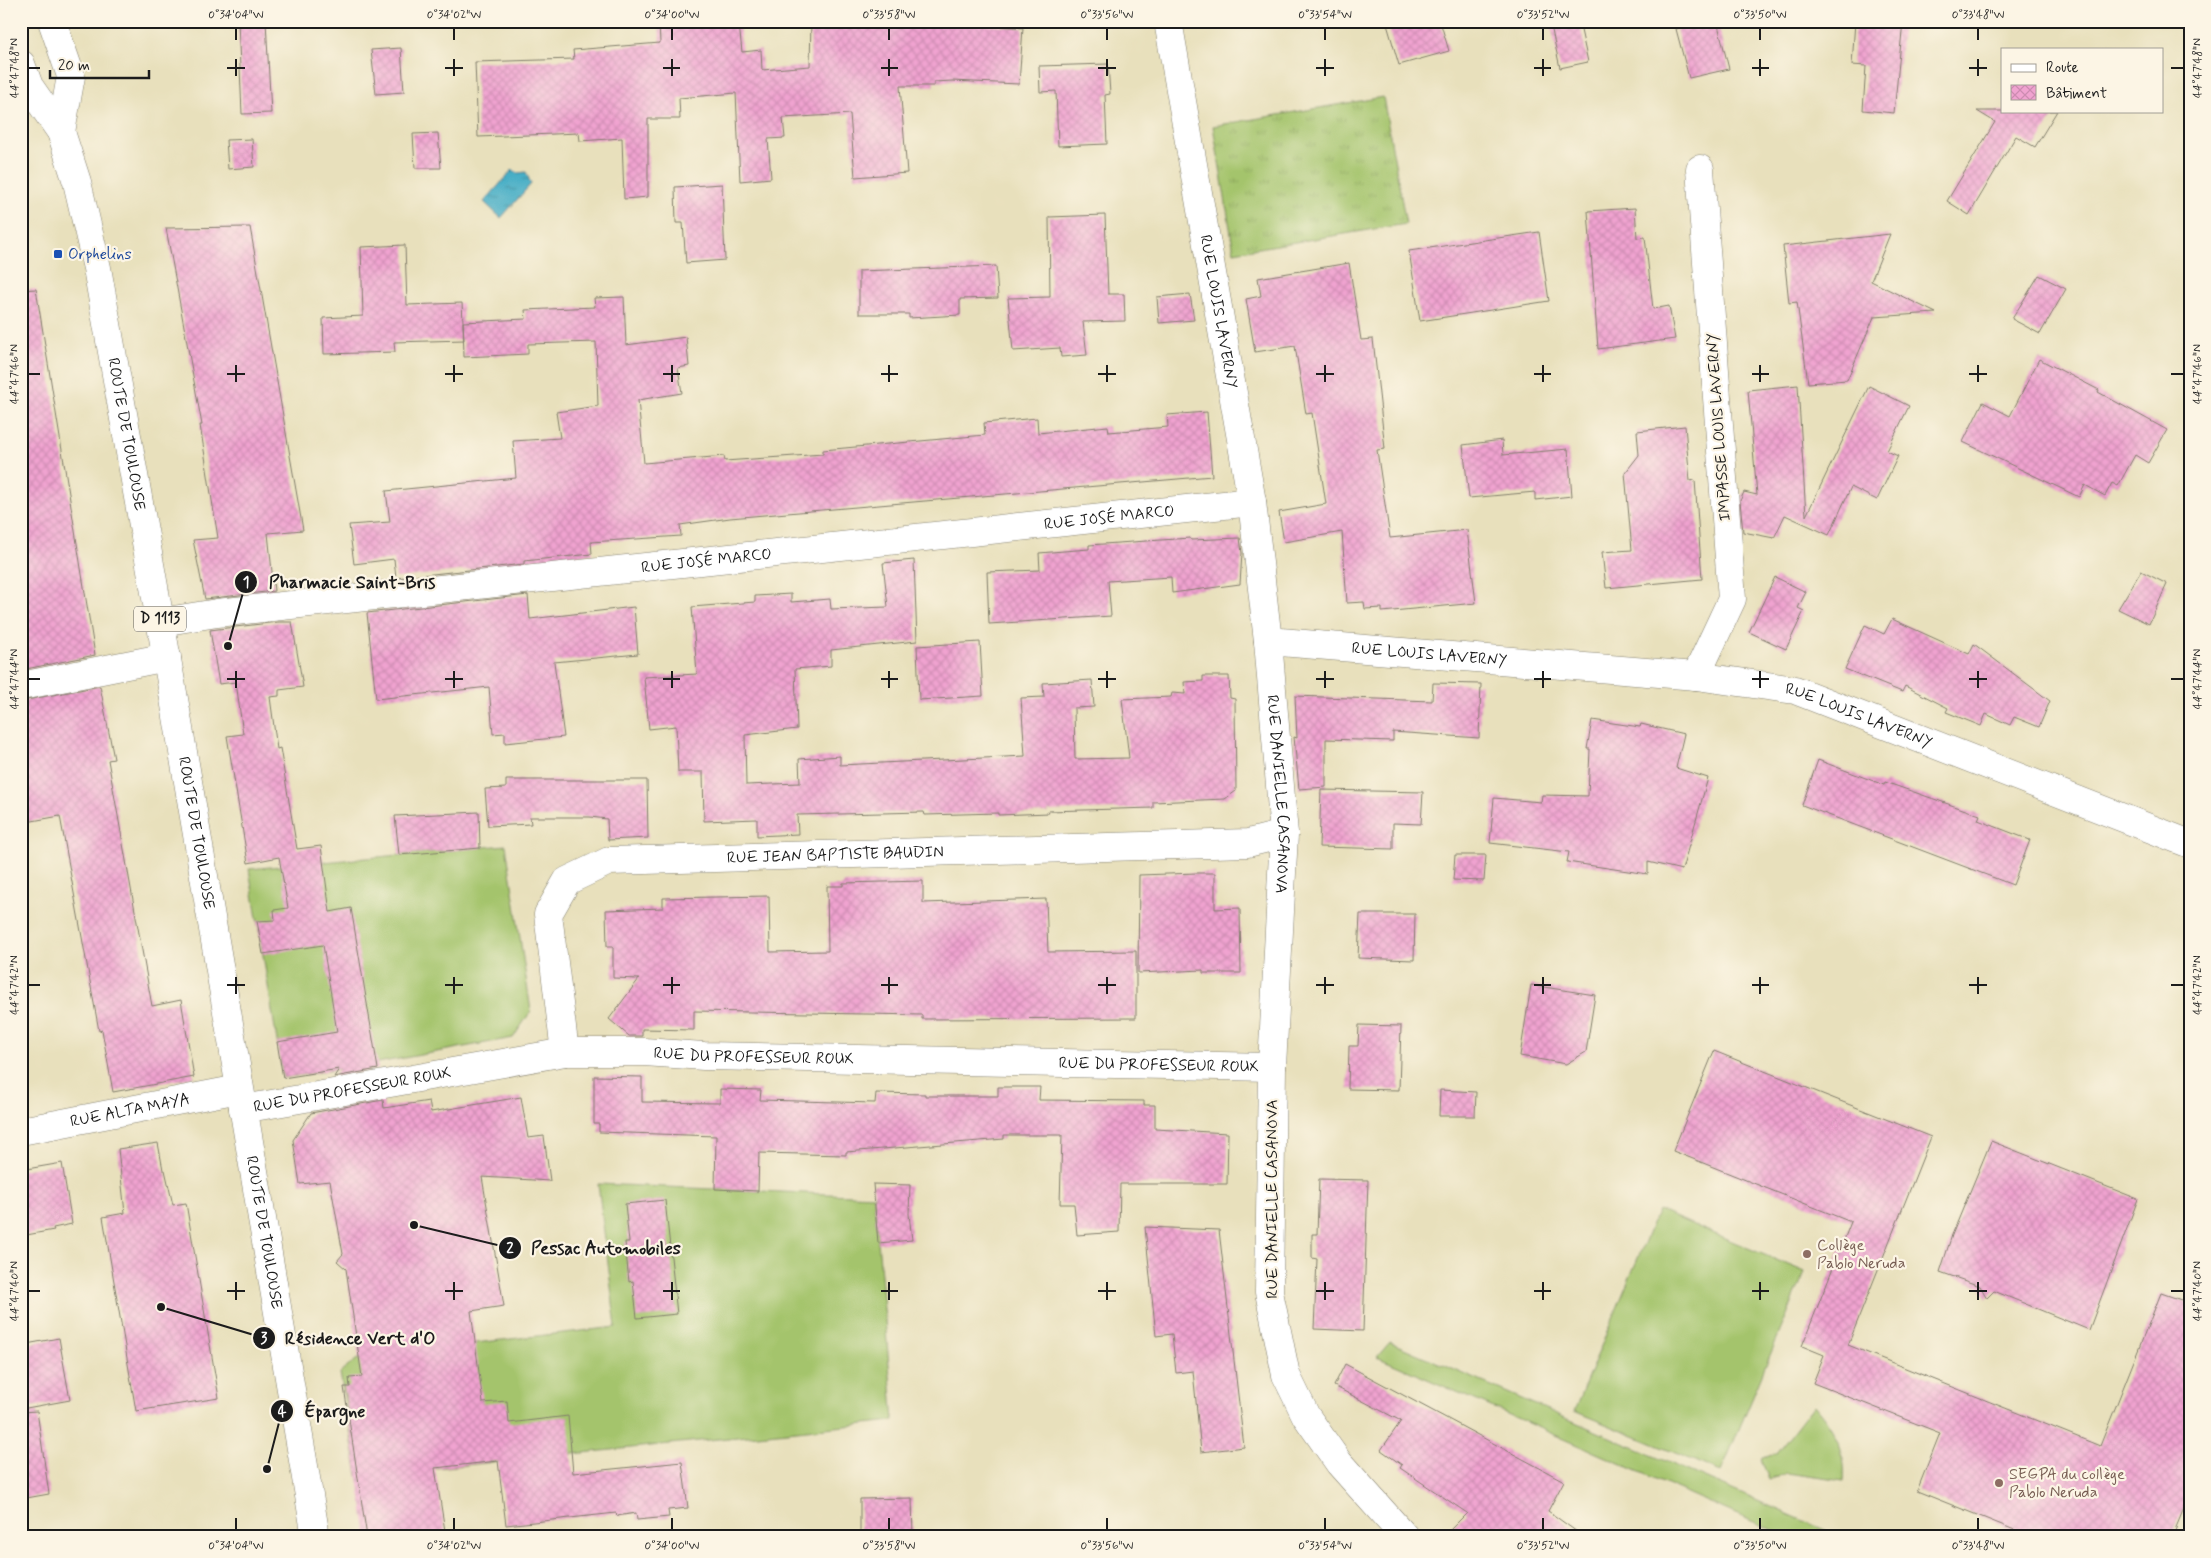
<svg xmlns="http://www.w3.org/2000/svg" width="2211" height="1558" font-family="Mynerve,sans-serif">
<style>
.grass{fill:url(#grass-tufts);stroke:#607044}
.garden{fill:#a4c46c;stroke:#607044}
.water{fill:url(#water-ripples);stroke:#326571}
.building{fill:url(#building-cross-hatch)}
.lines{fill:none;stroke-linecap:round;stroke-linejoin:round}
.minor-casing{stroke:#827e6c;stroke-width:29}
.primary-casing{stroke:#827e6c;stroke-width:29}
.minor{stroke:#fff;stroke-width:28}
.primary{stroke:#fff;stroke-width:28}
.ticks{fill:none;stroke:#1c1c1c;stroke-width:2}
.transit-dot{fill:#1a4fb4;stroke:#fcf5e5;stroke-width:2}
.education-dot{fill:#8d6e63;stroke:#fcf5e5;stroke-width:2}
.labels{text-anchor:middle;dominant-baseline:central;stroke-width:4.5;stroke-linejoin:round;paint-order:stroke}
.shield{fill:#fcf5e5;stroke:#5f5d58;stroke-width:1}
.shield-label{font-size:15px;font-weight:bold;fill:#1c1c1c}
.transit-label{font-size:16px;fill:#164399;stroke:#fcf5e5;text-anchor:start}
.street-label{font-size:16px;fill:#1c1c1c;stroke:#fcf5e5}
.education-label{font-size:16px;fill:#785e54;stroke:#fcf5e5;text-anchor:start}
.leader{fill:none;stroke:#1c1c1c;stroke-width:2}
.callout-dot{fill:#1c1c1c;stroke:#fcf5e5;stroke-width:2}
.mark-label{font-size:15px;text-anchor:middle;font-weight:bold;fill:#fff}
.callout-label{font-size:18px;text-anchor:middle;font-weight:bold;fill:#1c1c1c;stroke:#fcf5e5;stroke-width:4.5;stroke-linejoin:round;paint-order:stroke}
.neatline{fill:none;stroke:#1c1c1c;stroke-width:2}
.ticks-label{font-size:12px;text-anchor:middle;fill:#1c1c1c}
</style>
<defs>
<pattern id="grass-tufts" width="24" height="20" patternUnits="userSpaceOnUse" patternTransform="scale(1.25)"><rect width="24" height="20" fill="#a4c46c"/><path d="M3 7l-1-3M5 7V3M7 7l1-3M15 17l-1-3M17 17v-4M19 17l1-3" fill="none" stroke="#8da85d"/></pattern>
<pattern id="water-ripples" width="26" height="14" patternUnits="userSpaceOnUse" patternTransform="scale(1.25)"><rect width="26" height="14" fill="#47aec6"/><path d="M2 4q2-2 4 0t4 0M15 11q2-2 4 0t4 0" fill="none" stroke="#3a8da0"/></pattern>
<pattern id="building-cross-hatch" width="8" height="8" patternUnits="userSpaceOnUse" patternTransform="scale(1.25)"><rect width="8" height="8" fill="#f0a3d0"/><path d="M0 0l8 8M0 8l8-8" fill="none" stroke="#cd8cb2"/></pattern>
</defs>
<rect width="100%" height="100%" fill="#fcf5e5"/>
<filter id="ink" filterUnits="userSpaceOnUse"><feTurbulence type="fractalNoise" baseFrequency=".02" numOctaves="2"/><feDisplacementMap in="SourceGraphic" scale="10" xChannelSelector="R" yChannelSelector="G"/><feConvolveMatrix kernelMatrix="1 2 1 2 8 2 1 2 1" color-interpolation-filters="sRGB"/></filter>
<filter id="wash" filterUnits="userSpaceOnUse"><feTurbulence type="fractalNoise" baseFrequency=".0096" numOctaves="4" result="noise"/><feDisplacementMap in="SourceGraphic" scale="20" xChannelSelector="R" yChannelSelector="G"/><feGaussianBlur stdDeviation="1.12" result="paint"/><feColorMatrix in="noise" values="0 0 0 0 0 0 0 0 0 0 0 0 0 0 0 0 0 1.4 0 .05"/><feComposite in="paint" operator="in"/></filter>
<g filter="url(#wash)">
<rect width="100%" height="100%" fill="#e8e0bc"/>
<polygon class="grass" points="1383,97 1406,224 1234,252 1213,126"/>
<g class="garden">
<polygon points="506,845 531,1011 513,1038 377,1063 283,1078 249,869"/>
<polygon points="598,1184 874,1196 894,1421 358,1476 340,1373 361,1356 616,1327"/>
<polygon points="1658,1210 1805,1272 1721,1472 1574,1411"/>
<polygon points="1390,1342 1841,1537 1788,1537 1377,1357"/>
<path d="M1814,1405C1833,1427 1847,1451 1844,1481L1787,1473L1769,1480L1761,1459L1777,1453Z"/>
</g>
<polygon class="water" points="513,169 517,173 526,172 531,184 501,218 484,202"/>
<g id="blocks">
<g class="building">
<polygon points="238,21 266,21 271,113 242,114"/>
<polygon points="659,21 710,21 739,24 742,52 761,50 762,70 810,66 811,21 934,21 1023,28 1019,84 952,81 934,82 934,86 900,86 907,173 855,177 850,114 783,118 785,138 768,139 771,178 740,181 736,93 679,98 680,119 648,119 648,197 624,199 622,138 580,141 579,133 478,137 475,62 574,59 573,50 660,43"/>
<polygon points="1386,21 1440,21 1449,51 1399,65"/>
<polygon points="1550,21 1579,21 1588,62 1560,68"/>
<polygon points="1685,21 1717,21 1729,69 1689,78 1676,29 1686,26"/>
<polygon points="1855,21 1903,21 1894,113 1863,110 1866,66 1852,65"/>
<polygon points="401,48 404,92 376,94 371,50"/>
<polygon points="1108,64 1110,94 1105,95 1107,144 1058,146 1056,91 1040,92 1039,66"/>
<polygon points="1977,111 2057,111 2035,147 2016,136 1969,215 1947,201 1995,122"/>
<polygon points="438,133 441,168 415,168 413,134"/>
<polygon points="252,139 254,167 228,169 226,140"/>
<polygon points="722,184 725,260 686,263 683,223 676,223 675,187"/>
<polygon points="1635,208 1637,238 1645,237 1653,309 1669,306 1675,339 1598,349 1588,211"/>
<polygon points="1105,215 1108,294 1124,294 1125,321 1083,322 1087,355 1061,357 1060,348 1013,351 1008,298 1050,297 1049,217"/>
<polygon points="250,227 303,530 268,533 274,591 205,599 193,540 218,538 200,425 202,425 166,228"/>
<polygon points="1539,232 1549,301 1420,321 1409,251"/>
<polygon points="1890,234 1871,281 1936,313 1874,317 1847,380 1808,383 1797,302 1789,303 1783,246"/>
<polygon points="405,245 407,305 462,303 464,340 394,342 395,352 324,354 323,318 363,316 361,247"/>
<polygon points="1349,263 1361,340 1373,339 1385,449 1377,450 1390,538 1467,530 1476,603 1382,612 1382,608 1365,609 1364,602 1347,603 1342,532 1284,542 1279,512 1326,504 1312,413 1306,414 1295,346 1255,352 1246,299 1261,296 1258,278"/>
<polygon points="996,266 998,298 960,299 960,315 909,318 909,314 859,314 859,271"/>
<polygon points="2039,275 2066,289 2040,334 2012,319"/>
<polygon points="36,289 95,655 21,670 21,290"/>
<polygon points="1190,294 1194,320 1159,323 1157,297"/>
<polygon points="624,297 626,345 686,337 689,366 678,368 682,393 638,400 644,463 724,456 725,461 823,454 823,450 985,435 984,423 1037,418 1038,433 1108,426 1109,432 1168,427 1167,415 1207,412 1212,476 730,518 680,525 681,536 591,542 592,554 524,561 524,564 396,578 394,559 354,564 349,525 390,522 386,491 516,478 513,441 560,438 556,412 598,406 596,342 528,344 528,354 464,357 463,322 526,319 525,310 595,307 594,298"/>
<polygon points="2039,359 2099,390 2098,392 2167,430 2148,463 2135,455 2118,486 2112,483 2105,496 2085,485 2079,497 1963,442 1983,402 2010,416"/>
<polygon points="1798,385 1806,516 1869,386 1909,406 1887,451 1898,456 1877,500 1851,487 1829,535 1785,515 1774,538 1743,532 1740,501 1744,492 1757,495 1748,390"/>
<polygon points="1685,426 1690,481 1695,480 1702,579 1606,588 1602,552 1632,550 1625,473 1639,455 1637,431"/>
<polygon points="1502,440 1503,455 1568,449 1572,496 1535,500 1535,492 1469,498 1463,445"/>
<polygon points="1190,538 1191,540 1240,538 1242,553 1240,584 1172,593 1171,577 1108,581 1111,616 989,624 987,572 1040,570 1039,553 1089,549 1089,545"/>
<polygon points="914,560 917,641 831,650 831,666 795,669 797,729 745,735 746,785 800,783 799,759 840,756 840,765 1025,756 1021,698 1044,697 1043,683 1092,680 1094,707 1074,708 1075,759 1129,758 1122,699 1171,697 1172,693 1185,694 1184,682 1203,681 1203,676 1229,676 1230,698 1235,699 1236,791 1225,799 1153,802 1153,808 1048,811 1049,813 998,815 998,813 925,815 924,812 797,815 798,834 757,836 757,819 704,821 703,772 678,772 676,726 649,729 644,677 697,674 692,607 755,602 755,596 791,594 791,602 830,599 831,609 888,607 883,563"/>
<polygon points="2141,571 2167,584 2149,624 2118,609"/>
<polygon points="1775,577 1806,592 1798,608 1804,611 1786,649 1749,632"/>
<polygon points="528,595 530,619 634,607 638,654 554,662 564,737 505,743 505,733 493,734 489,687 376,699 367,613"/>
<polygon points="1892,619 1969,654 1974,644 2050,701 2039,727 2014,717 2010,725 1986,714 1981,726 1946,712 1948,708 1905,686 1902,692 1845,669 1865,625 1884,634"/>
<polygon points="278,622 292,622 303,687 279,690 279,696 270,697 277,749 280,748 297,849 321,846 330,912 351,908 378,1069 334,1077 339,1069 283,1078 277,1042 337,1032 323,945 263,954 257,921 275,920 274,910 288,908 279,857 248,863 227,736 243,734 236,682 219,684 210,630"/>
<polygon points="980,642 983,696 919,700 917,646"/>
<polygon points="1433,683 1481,684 1479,738 1393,732 1393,741 1326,739 1326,787 1299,789 1294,737 1297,738 1295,696 1432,701"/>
<polygon points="100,686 114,759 108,760 152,1006 181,1000 194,1077 113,1092 102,1030 99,1031 60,816 21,823 21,701"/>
<polygon points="1592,720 1640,727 1641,724 1684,734 1676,768 1708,778 1682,870 1648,862 1648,874 1567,862 1569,852 1490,843 1494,798 1541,802 1542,795 1588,796 1590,749 1587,749"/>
<polygon points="1818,760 1884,785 1885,782 1980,815 1978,820 2030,840 2013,885 1802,805"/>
<polygon points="506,780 647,780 648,838 608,840 607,819 590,817 530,817 531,824 488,826 485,789 506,788"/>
<polygon points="1321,790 1423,792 1421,824 1393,823 1393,849 1319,847"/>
<polygon points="479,812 480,848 399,855 395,816"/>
<polygon points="1455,855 1486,855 1484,881 1453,880"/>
<polygon points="1197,873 1215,873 1215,909 1240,908 1241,973 1203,973 1203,970 1138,973 1139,875"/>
<polygon points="923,881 923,903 1046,899 1048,952 1136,951 1136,1018 922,1019 922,1015 694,1011 694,1030 642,1029 642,1036 629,1036 609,1019 639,979 613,978 613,947 607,947 606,910 663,908 663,898 769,896 770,952 828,951 827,886 843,886 843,883"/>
<polygon points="1360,914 1415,914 1414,960 1358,958"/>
<polygon points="1531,985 1595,995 1586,1052 1566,1064 1520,1056"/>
<polygon points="1359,1025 1401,1026 1399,1090 1348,1089 1349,1046 1358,1046"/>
<polygon points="1714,1051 1931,1137 1848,1345 2100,1446 2161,1293 2190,1303 2190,1494 2172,1537 2032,1537 1917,1491 1940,1433 1813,1383 1824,1355 1802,1346 1851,1222 1673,1151"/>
<polygon points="594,1076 642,1077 642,1102 720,1103 720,1089 761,1090 760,1100 875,1103 876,1093 925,1094 925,1096 998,1096 998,1087 1040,1087 1039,1100 1144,1101 1144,1105 1155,1105 1155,1129 1228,1133 1227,1184 1120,1184 1119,1232 1077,1235 1074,1204 1060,1204 1062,1135 1004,1135 1004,1139 846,1152 846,1155 759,1153 758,1191 715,1189 716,1136 599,1132 599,1124 594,1124"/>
<polygon points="1440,1090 1476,1092 1475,1116 1439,1116"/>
<polygon points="521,1097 528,1138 544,1136 550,1181 482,1177 504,1306 471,1311 483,1403 507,1401 509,1423 568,1416 573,1473 682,1462 688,1508 668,1510 669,1517 637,1520 636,1513 617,1516 616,1513 506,1525 498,1461 435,1468 446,1537 367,1537 344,1387 350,1387 349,1378 362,1377 346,1269 337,1261 343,1254 330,1181 300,1184 293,1140 311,1113 383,1100 384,1108 429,1101 431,1112"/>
<polygon points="1991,1141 2138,1199 2089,1330 1994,1291 1987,1298 1980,1286 1940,1272 1952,1235"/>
<polygon points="158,1143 163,1170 165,1170 173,1205 186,1203 219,1398 136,1411 103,1217 125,1213 118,1149"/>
<polygon points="62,1163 72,1224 53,1228 54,1230 21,1236 21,1170"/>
<polygon points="1319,1179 1368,1180 1363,1331 1314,1329 1317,1259 1312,1258 1312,1234 1317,1234"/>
<polygon points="873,1184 910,1185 909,1214 912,1240 878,1243"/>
<polygon points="665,1200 677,1314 637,1318 633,1281 629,1282 625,1242 629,1242 625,1204"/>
<polygon points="1145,1227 1219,1230 1244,1447 1201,1452 1193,1371 1176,1373 1172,1334 1156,1336"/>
<polygon points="59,1338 70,1400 21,1409 21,1345"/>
<polygon points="1345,1364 1564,1481 1548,1511 1584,1537 1443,1537 1467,1513 1400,1468 1402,1465 1381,1450 1401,1421 1334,1386"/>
<polygon points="37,1411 49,1494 21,1499 21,1412"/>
<polygon points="912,1498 913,1537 860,1537 860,1499"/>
</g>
</g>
</g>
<g filter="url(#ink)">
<use href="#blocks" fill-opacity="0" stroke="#827e6c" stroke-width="1"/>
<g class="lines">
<g class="minor-casing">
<g id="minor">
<path id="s1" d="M1168,21L1252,502L1268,641L1284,834L1272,1067L1269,1292L1286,1375L1306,1416L1339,1463L1405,1537"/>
<path id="s2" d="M161,622L217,613L1252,502"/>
<path id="s3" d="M1268,641L1696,676L1795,690L2190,844"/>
<polyline points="1696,676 1732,599 1700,169"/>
<polyline points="21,686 167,657"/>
<path id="s4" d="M565,1052L548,914L567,881L609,861L1248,843L1284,834"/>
<path id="s5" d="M243,1109L565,1052H644L704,1056L1272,1067"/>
<path id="s6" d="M21,1131L239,1089"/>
</g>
</g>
<g class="primary-casing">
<g id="primary">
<polyline points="52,21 71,76 61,132"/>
<path id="s7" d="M21,64L29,86L61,132L77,182L97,268L173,693L316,1537"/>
</g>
</g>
<use href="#minor" class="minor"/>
<use href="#primary" class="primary"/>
</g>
</g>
<path class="ticks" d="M236,28V40M454,28V40M672,28V40M889,28V40M1107,28V40M1325,28V40M1543,28V40M1760,28V40M1978,28V40M236,59V76M454,59V76M672,59V76M889,59V76M1107,59V76M1325,59V76M1543,59V76M1760,59V76M1978,59V76M28,68H40M227,68H245M445,68H463M663,68H680M881,68H898M1098,68H1116M1316,68H1334M1534,68H1551M1752,68H1769M1969,68H1987M2171,68H2184M236,365V382M454,365V382M672,365V382M889,365V382M1107,365V382M1325,365V382M1543,365V382M1760,365V382M1978,365V382M28,374H40M227,374H245M445,374H463M663,374H680M881,374H898M1098,374H1116M1316,374H1334M1534,374H1551M1752,374H1769M1969,374H1987M2171,374H2184M236,671V688M454,671V688M672,671V688M889,671V688M1107,671V688M1325,671V688M1543,671V688M1760,671V688M1978,671V688M28,679H40M227,679H245M445,679H463M663,679H680M881,679H898M1098,679H1116M1316,679H1334M1534,679H1551M1752,679H1769M1969,679H1987M2171,679H2184M236,977V994M454,977V994M672,977V994M889,977V994M1107,977V994M1325,977V994M1543,977V994M1760,977V994M1978,977V994M28,985H40M227,985H245M445,985H463M663,985H680M881,985H898M1098,985H1116M1316,985H1334M1534,985H1551M1752,985H1769M1969,985H1987M2171,985H2184M236,1282V1300M454,1282V1300M672,1282V1300M889,1282V1300M1107,1282V1300M1325,1282V1300M1543,1282V1300M1760,1282V1300M1978,1282V1300M28,1291H40M227,1291H245M445,1291H463M663,1291H680M881,1291H898M1098,1291H1116M1316,1291H1334M1534,1291H1551M1752,1291H1769M1969,1291H1987M2171,1291H2184M236,1518V1530M454,1518V1530M672,1518V1530M889,1518V1530M1107,1518V1530M1325,1518V1530M1543,1518V1530M1760,1518V1530M1978,1518V1530"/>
<rect class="transit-dot" x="53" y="249" width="10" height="10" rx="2.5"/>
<g class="education-dot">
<circle cx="1807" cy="1254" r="5"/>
<circle cx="1999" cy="1483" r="5"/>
</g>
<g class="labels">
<rect class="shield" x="134" y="606.5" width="52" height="25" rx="4"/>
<g class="shield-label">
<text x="160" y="619">D 1113</text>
</g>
<g class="transit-label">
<text x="68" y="254">Orphelins</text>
</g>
<g class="street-label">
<text stroke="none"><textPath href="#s1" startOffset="295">RUE LOUIS LAVERNY</textPath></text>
<text transform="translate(1719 427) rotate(-94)">IMPASSE LOUIS LAVERNY</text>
<text stroke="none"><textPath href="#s7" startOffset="389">ROUTE DE TOULOUSE</textPath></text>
<text stroke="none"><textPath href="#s2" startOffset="954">RUE JOSÉ MARCO</textPath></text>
<text stroke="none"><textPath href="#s2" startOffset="549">RUE JOSÉ MARCO</textPath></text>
<text stroke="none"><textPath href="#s3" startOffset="162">RUE LOUIS LAVERNY</textPath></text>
<text stroke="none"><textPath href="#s3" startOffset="598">RUE LOUIS LAVERNY</textPath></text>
<text stroke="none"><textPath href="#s1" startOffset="782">RUE DANIELLE CASANOVA</textPath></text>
<text stroke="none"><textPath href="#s7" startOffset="794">ROUTE DE TOULOUSE</textPath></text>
<text stroke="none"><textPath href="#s4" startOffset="450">RUE JEAN BAPTISTE BAUDIN</textPath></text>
<text stroke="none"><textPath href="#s5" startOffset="516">RUE DU PROFESSEUR ROUX</textPath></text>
<text stroke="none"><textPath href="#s5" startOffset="921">RUE DU PROFESSEUR ROUX</textPath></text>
<text stroke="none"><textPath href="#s5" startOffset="111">RUE DU PROFESSEUR ROUX</textPath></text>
<text stroke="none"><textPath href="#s6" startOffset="111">RUE ALTA MAYA</textPath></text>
<text transform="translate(1272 1199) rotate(-90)">RUE DANIELLE CASANOVA</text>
<text stroke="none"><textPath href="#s7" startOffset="1199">ROUTE DE TOULOUSE</textPath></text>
</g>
<g class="education-label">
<text x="1817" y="1245">Collège<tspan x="1817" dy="18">Pablo Neruda</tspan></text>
<text x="2009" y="1474">SEGPA du collège<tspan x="2009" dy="18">Pablo Neruda</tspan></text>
</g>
</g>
<path class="leader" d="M228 646L246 582M414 1225L510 1248M161 1307L264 1338M267 1469L282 1411"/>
<g class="callout-dot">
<circle cx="228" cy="646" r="5"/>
<circle cx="414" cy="1225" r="5"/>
<circle cx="161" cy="1307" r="5"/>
<circle cx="267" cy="1469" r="5"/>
<circle cx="246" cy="582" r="12"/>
<circle cx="510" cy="1248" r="12"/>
<circle cx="264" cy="1338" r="12"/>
<circle cx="282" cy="1411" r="12"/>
</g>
<g class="mark-label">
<text x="246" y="587">1</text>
<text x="510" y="1253">2</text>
<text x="264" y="1343">3</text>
<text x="282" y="1416">4</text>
</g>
<g class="callout-label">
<text x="352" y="588">Pharmacie Saint-Bris</text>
<text x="606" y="1254">Pessac Automobiles</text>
<text x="360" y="1344">Résidence Vert d'O</text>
<text x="335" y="1417">Épargne</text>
</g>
<rect width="2211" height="1558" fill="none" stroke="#fcf5e5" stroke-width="55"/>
<rect x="2001" y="48" width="162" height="65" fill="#fcf5e5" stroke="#a29e95"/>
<rect x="2011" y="64" width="25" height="8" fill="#ffffff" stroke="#a29e95"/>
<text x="2046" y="72" font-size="15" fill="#1c1c1c">Route</text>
<rect x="2011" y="85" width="25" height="15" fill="url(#building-cross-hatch)" stroke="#a29e95"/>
<text x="2046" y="98" font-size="15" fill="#1c1c1c">Bâtiment</text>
<path d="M50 70v8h99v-8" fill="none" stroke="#1c1c1c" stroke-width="2.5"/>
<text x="58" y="70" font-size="15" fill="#1c1c1c" stroke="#fcf5e5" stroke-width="4" paint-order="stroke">20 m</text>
<rect x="28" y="28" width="2156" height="1502" class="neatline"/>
<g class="ticks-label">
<text x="236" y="18">0°34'04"W</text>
<text x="454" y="18">0°34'02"W</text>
<text x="672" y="18">0°34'00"W</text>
<text x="889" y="18">0°33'58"W</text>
<text x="1107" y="18">0°33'56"W</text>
<text x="1325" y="18">0°33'54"W</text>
<text x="1543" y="18">0°33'52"W</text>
<text x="1760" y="18">0°33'50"W</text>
<text x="1978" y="18">0°33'48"W</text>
<text transform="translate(14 68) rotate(-90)" y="4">44°47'48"N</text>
<text transform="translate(2197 68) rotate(-90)" y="4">44°47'48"N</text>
<text transform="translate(14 374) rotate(-90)" y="4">44°47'46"N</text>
<text transform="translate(2197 374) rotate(-90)" y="4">44°47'46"N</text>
<text transform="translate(14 679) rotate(-90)" y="4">44°47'44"N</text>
<text transform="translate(2197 679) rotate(-90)" y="4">44°47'44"N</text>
<text transform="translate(14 985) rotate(-90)" y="4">44°47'42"N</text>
<text transform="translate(2197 985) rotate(-90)" y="4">44°47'42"N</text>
<text transform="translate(14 1291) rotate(-90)" y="4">44°47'40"N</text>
<text transform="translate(2197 1291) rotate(-90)" y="4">44°47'40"N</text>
<text x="236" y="1549">0°34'04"W</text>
<text x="454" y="1549">0°34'02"W</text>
<text x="672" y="1549">0°34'00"W</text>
<text x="889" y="1549">0°33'58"W</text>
<text x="1107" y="1549">0°33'56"W</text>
<text x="1325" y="1549">0°33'54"W</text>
<text x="1543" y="1549">0°33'52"W</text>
<text x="1760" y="1549">0°33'50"W</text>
<text x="1978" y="1549">0°33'48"W</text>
</g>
</svg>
